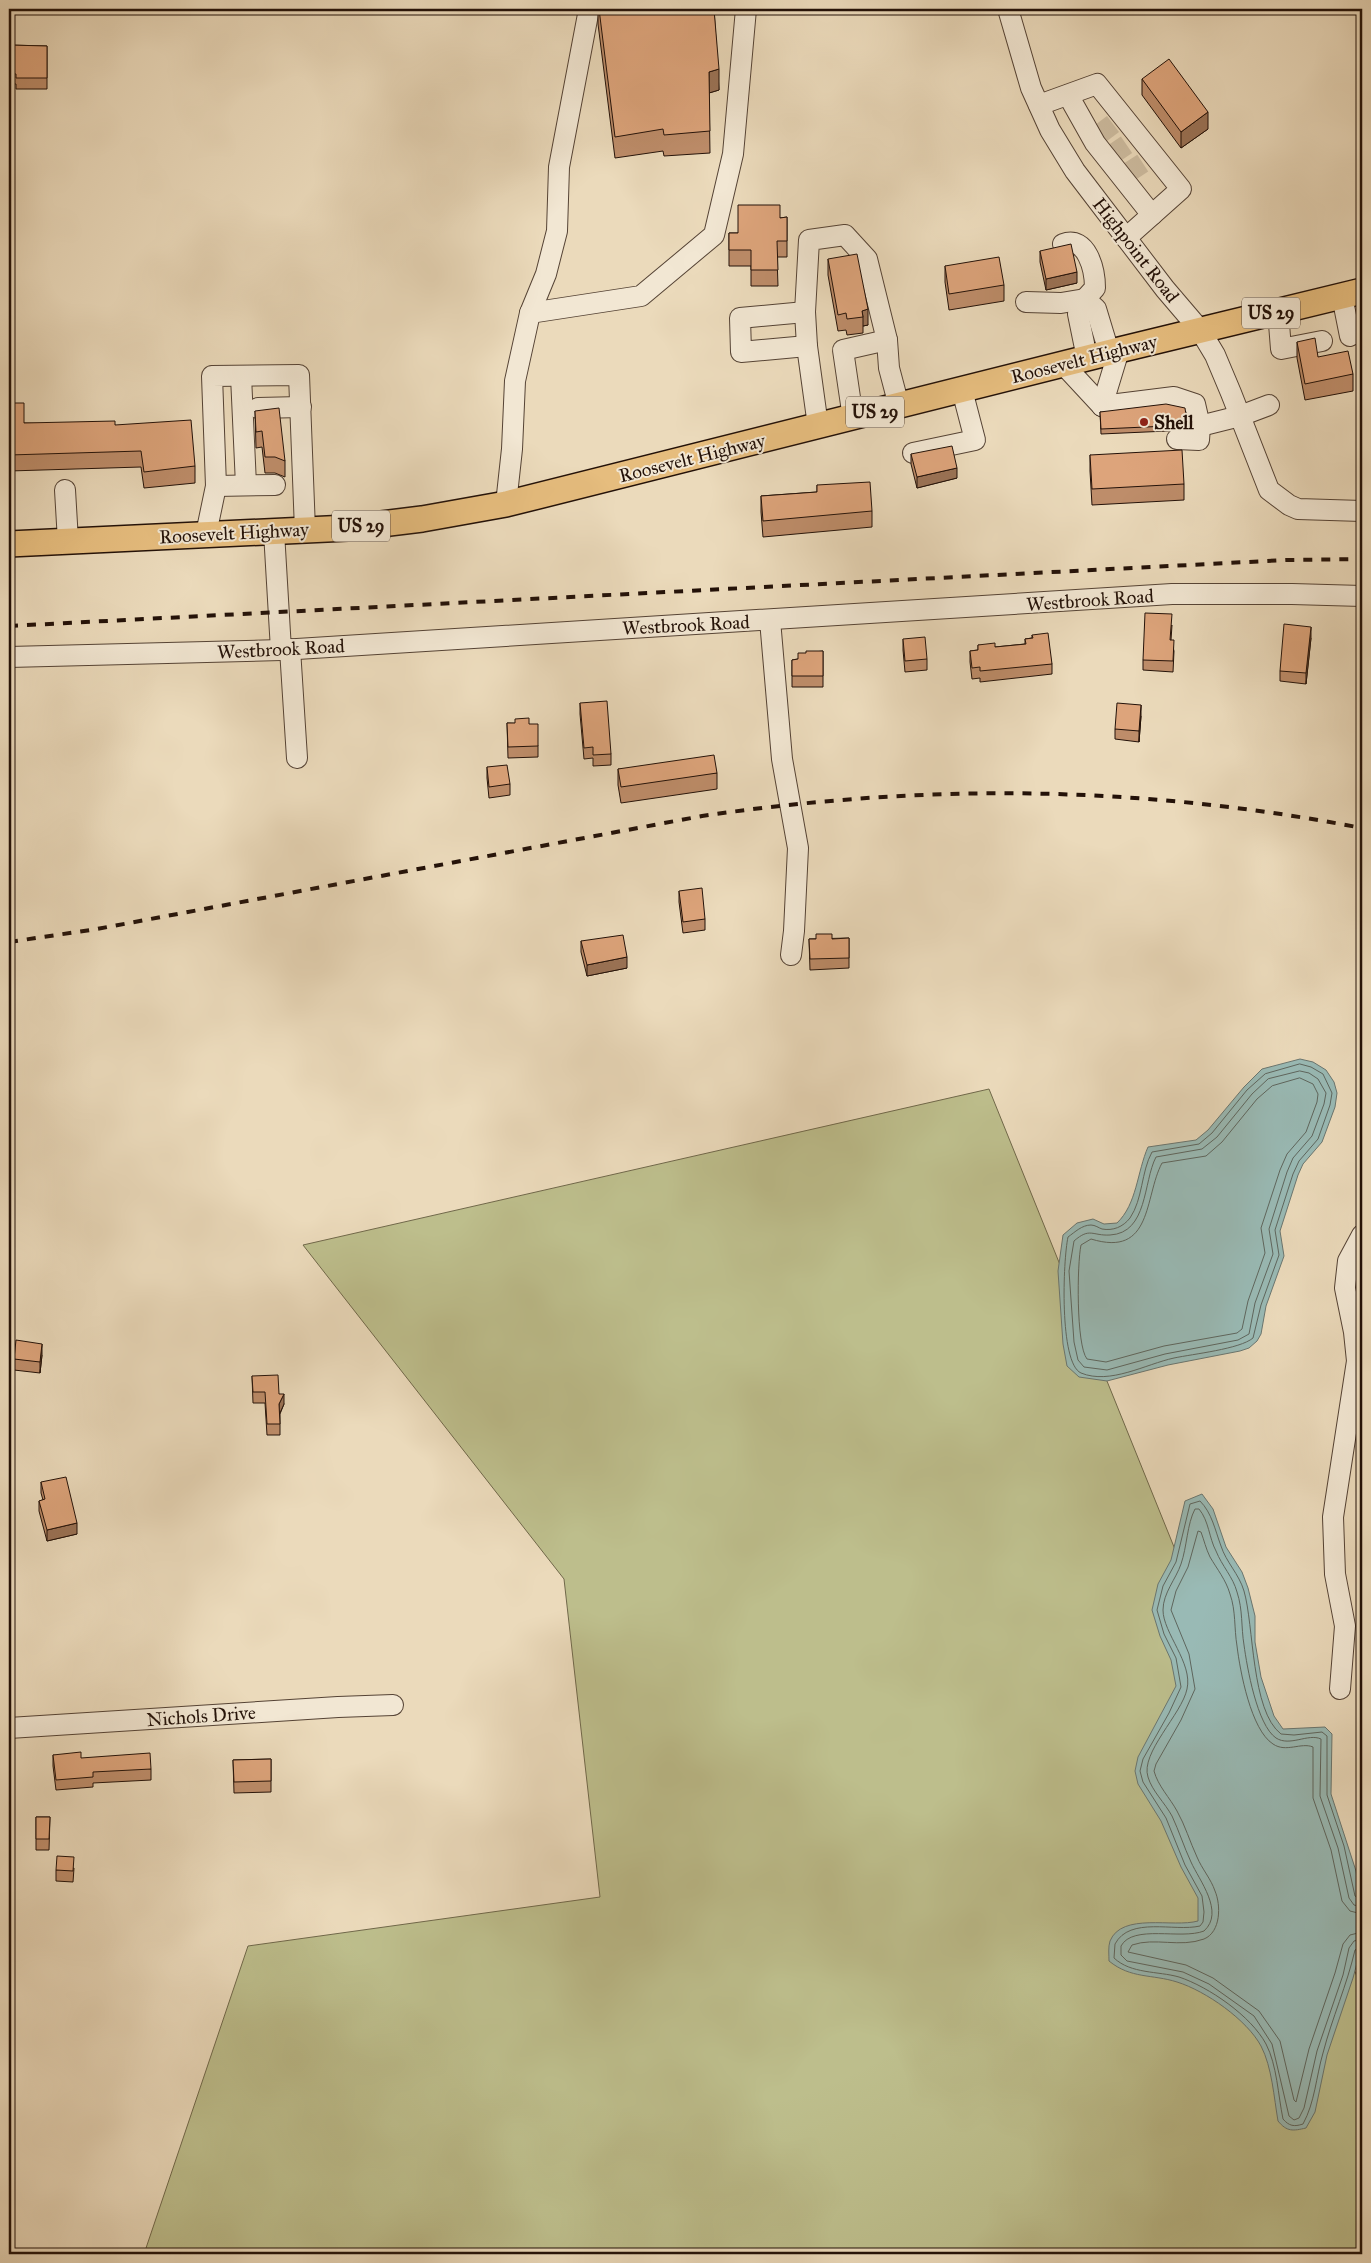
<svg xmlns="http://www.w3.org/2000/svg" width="1371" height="2263" font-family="'IM FELL Great Primer',serif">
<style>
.green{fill:#bdbe8c;stroke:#70684a}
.water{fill:#99bab5;stroke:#6a7670}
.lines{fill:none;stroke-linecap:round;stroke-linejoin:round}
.shore{stroke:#5e665e;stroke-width:1}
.minor-tunnel{stroke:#cdbca0;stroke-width:20;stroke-dasharray:20 10;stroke-linecap:butt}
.minor-casing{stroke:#554335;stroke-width:22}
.major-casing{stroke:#231108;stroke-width:28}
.minor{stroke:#f2e7d3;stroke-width:20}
.major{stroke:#e6bd7e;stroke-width:25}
.rail{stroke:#231108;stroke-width:4;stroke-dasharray:9 9;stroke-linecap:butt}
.wall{fill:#be8d6a;stroke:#231108}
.shaded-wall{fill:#9b7356;stroke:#231108}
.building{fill:#dda47b;stroke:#231108}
.poi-dot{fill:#8f2418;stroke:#f2e7d3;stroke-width:2}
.labels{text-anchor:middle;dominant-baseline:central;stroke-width:4;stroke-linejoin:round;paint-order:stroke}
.shield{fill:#f2e7d3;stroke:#615145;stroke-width:1}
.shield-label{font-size:18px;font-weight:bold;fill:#231108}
.street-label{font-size:19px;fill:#231108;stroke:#f2e7d3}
.poi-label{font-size:19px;font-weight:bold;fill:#231108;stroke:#f2e7d3;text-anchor:start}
</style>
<rect width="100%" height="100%" fill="#ebdabb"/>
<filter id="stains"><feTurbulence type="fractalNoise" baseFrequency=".004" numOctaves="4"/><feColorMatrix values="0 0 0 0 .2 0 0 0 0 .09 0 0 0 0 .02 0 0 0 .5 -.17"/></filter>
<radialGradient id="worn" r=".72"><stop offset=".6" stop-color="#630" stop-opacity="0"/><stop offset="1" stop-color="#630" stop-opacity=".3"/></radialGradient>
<polygon class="green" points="989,1089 1191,1589 1362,1988 1362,2254 144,2254 248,1946 600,1897 564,1579 303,1245"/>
<g class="water">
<path d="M1300,1059L1313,1062L1326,1070L1334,1082L1337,1093L1335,1107L1322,1142L1303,1164L1298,1175L1280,1231L1284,1256L1266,1306L1261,1334L1257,1341L1249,1348L1240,1351L1168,1365L1107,1381L1079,1377L1067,1366L1063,1344L1058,1271L1063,1235L1077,1223L1093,1219L1104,1224L1117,1223C1137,1204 1137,1172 1148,1147L1196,1140L1208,1130L1244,1087L1262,1069Z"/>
<path d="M1202,1494L1213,1509L1226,1547L1242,1572L1248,1588L1255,1616V1642L1261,1677L1274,1716L1283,1729L1325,1727L1332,1734L1331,1794L1356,1871L1360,1898V1952L1353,1978L1327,2055L1315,2112L1306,2128C1293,2131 1287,2132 1278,2121C1274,2098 1272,2067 1261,2046C1247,2020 1206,1991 1177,1982C1152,1974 1131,1979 1109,1961C1109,1955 1108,1947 1110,1941C1122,1912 1173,1928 1198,1921V1898L1181,1867L1161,1821L1138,1784L1135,1771L1138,1757L1176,1686L1171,1660L1160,1636L1152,1610L1158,1584L1171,1560L1185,1501Z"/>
</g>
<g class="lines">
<g class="shore">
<path d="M1300,1064L1311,1067L1323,1074L1332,1093L1330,1105L1318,1139L1299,1161L1293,1174L1275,1230L1279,1255L1261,1305L1253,1338C1240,1349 1193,1354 1174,1358C1146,1364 1110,1385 1081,1373C1059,1363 1063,1260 1068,1237C1075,1232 1082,1225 1091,1225C1095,1225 1099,1228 1102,1229C1113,1231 1123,1227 1130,1218C1143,1199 1141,1172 1152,1152L1199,1144L1212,1133L1247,1090L1265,1074Z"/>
<path d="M1300,1071L1309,1073L1318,1079L1326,1093L1324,1104L1312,1136L1293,1158L1287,1172L1269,1229L1273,1254L1255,1303L1249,1334L1238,1340L1165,1354L1107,1370L1084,1367L1078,1360L1074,1342L1069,1271L1074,1241C1090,1227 1092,1236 1110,1235C1148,1233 1143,1182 1156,1157L1202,1149L1217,1137L1252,1094L1268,1079Z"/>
<path d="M1300,1078L1313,1084L1318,1094L1317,1102L1306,1132L1287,1154L1280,1170L1261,1228L1265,1253L1248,1301L1242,1329L1237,1333L1164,1346L1106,1362L1087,1359C1076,1345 1077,1264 1081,1245L1091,1239C1153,1258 1144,1197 1162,1163L1206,1156L1222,1142L1257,1099L1272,1086Z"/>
<path d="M1362,1901L1355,1896L1344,1846L1327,1795V1736L1322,1732L1294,1735L1281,1734C1251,1711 1254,1625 1244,1591C1239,1574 1226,1562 1221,1546C1215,1530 1212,1513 1200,1501L1190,1504L1176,1562L1163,1586L1157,1610L1164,1634L1176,1658L1181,1687L1169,1713L1143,1759L1140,1771L1143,1782L1166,1818L1185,1865L1202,1896L1204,1912L1203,1922L1200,1926C1174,1932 1130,1916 1115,1944L1114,1958C1131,1974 1158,1971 1179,1977C1209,1987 1251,2016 1266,2044C1277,2065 1278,2095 1283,2119C1289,2126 1294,2127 1303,2124C1315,2102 1316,2077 1323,2053C1332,2018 1347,1985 1355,1950L1362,1946"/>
<path d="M1362,1907L1354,1905L1349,1898L1338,1848L1320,1796L1321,1739C1308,1733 1290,1747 1276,1738C1257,1725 1247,1667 1244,1645C1241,1627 1243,1610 1237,1592C1233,1577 1222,1566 1216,1551C1209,1538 1209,1521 1199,1509H1195C1187,1524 1187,1547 1181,1564C1176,1579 1163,1593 1163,1610C1163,1633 1193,1663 1187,1689C1182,1714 1140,1753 1148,1777C1152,1791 1165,1803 1172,1816C1179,1831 1184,1847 1191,1862C1199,1880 1225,1912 1204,1931C1181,1940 1133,1924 1121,1946V1955L1127,1961L1183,1972L1209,1984L1254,2016L1272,2044L1289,2116L1294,2120L1299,2118L1304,2108L1317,2051L1343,1975L1349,1948L1354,1941L1362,1939"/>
<path d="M1362,1914L1350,1911L1342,1901L1331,1850L1313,1798V1747C1301,1742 1286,1753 1273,1744C1251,1730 1240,1671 1237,1646C1234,1628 1236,1611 1230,1594C1226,1580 1217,1569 1210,1557C1206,1549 1204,1540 1201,1532L1198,1531L1188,1567L1176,1591L1171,1610L1189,1654L1195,1689L1181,1720L1156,1764L1154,1771C1158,1786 1170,1798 1177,1811C1185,1825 1190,1842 1197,1857C1202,1869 1211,1879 1215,1891C1221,1905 1221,1932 1204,1939C1180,1948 1155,1937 1132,1945L1128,1952L1186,1965L1213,1978L1259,2011L1280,2041L1294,2100L1296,2102L1309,2049L1335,1973L1343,1944L1350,1935L1362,1932"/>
</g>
<g class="minor-tunnel">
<polyline points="1097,136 1113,124"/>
<polyline points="1110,156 1129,143"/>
<polyline points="1126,174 1143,163"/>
</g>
<g class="minor-casing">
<g id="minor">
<polyline points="1008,9 1031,88 1050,130 1075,171 1165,289 1200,330 1215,355 1231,393 1269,490 1289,505 1298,509 1362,511"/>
<polyline points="1068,95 1095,143 1152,215"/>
<polyline points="1039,105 1097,84 1181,189 1126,238"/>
<path d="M1063,244C1087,235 1095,270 1095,288L1085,299L1078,314L1087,358"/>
<polyline points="1342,296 1350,336"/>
<polyline points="1085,299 1096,309 1109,352"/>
<polyline points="1026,302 1061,303 1085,299"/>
<polyline points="1278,311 1281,349 1322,341"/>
<polyline points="805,312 740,318 741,352 807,346"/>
<polyline points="530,313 546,274 557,231 559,167 589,9"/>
<polyline points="1063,364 1102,406"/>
<polyline points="241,376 246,485"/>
<polyline points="1102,406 1174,397 1195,404 1200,426 1199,440 1177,439"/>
<polyline points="1102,406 1119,350"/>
<polyline points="258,408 301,407"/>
<polyline points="853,418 843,350 887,340"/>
<polyline points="818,426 807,346 805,312 809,240 845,235 867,259 887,340 889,368 899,406"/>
<polyline points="1200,426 1240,416 1269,405"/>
<polyline points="913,453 975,440 962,390"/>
<polyline points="216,486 275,485"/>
<polyline points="65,490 68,541"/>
<polyline points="506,504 512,449 515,381 530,313 641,296 714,235 733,154 746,9"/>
<polyline points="274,532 281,650"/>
<polyline points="206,534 216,486 212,376 299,375 305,530"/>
<polyline points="770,620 782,759 798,848 794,931 791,955"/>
<polyline points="290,649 297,758"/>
<polyline points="9,657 281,650 1172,594 1292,594 1362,596"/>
<polyline points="1340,1689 1345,1626 1335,1574 1333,1517 1357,1361 1354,1332 1345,1288 1348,1261 1362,1235"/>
<polyline points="9,1728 338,1707 393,1705"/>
</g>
</g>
<g class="major-casing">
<polyline id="major" points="9,544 348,528 422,519 506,504 1119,350 1362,291"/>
</g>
<use href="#minor" class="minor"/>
<use href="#major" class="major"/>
<g class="rail">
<polyline points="9,626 1286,560 1362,559"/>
<path d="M9,942L97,929L702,816C928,783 1138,785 1362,828"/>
</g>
</g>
<g class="wall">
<polygon points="598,9 714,9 719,90 709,93 710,153 664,156 663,151 615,158 598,24"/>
<polygon points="9,45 47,46 47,89 16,89 16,84 9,84"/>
<polygon points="1142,79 1208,129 1181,148 1142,95"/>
<polygon points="787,217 787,257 777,257 778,286 751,286 751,266 729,266 729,233 738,233 780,218"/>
<polygon points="1040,251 1077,283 1046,290 1040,262"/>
<polygon points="828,259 868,325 863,326 863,333 847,335 846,330 838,331 828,275"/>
<polygon points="945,266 1004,285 1004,301 949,310 945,282"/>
<polygon points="1297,342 1318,357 1353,374 1353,391 1305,400 1297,358"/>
<polygon points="9,403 24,423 115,425 195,466 195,483 144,488 141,467 9,471"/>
<polygon points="255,411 285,461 285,477 275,473 265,473 262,447 256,448"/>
<polygon points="1100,412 1187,422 1187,428 1177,427 1168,431 1101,434"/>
<polygon points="911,454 957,478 917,488 911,464"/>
<polygon points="1090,455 1184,484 1184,500 1092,505 1090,471"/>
<polygon points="817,485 872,511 872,527 763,537 761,512 761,496 817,492"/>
<polygon points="1172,625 1171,640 1174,651 1173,672 1143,670 1143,660"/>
<polygon points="1032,635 1052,664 1052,674 980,682 980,678 972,679 970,662 970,651 978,650 978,645 995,647 1025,644 1025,639 1032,638"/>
<polygon points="1311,638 1306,684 1280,681 1280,671"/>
<polygon points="903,639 927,659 927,670 905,672 903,650"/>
<polygon points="823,651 823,687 792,687 792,660 798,659 806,653"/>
<polygon points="580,703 611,754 611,765 593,766 593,758 584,759 580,714"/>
<polygon points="1141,716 1139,742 1115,739 1115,729"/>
<polygon points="507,723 529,724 538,746 538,757 508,758"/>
<polygon points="487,767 510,784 510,795 489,798 487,778"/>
<polygon points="618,769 717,773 717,789 621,803 618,785"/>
<polygon points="679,891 705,919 705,930 683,933 679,902"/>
<polygon points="849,938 849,968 810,970 809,939"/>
<polygon points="581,941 627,968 587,976 581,952"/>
<polygon points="42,1355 40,1373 14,1370 14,1359"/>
<polygon points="252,1376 279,1394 284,1404 280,1414 280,1435 267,1435 265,1403 253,1403"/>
<polygon points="41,1482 77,1534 47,1541 39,1511 39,1501 43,1500 41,1493"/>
<polygon points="53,1755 151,1769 151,1780 93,1783 93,1787 56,1790 53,1766"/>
<polygon points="271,1759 271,1792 234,1793 233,1760"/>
<polygon points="36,1817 50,1817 49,1850 36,1850"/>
<polygon points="74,1868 73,1882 56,1881 56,1870"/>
<polygon points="9,1987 14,2011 14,2022 9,2022"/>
</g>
<g class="shaded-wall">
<polygon points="719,69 719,90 709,93 709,72"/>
<polygon points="1208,112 1208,129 1181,148 1181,132"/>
<polygon points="1077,272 1077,283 1046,290 1046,279"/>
<polygon points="868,309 868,325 863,326 863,317 862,311"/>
<polygon points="1177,422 1177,427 1168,431 1168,426"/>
<polygon points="957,468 957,478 917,488 917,477"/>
<polygon points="1311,627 1311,638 1306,684 1306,673"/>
<polygon points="1141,705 1141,716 1139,742 1139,731"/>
<polygon points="627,957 627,968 587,976 587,965"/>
<polygon points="42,1344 42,1355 40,1373 40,1362"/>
<polygon points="284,1394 284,1404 279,1415 279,1404"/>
<polygon points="77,1523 77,1534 47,1541 47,1530"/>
</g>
<g class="building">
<polygon points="599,9 714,9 719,69 709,72 710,131 664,135 663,129 615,137"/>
<polygon points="9,45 47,46 47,78 16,78 16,74 9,73"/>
<polygon points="1169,59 1208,112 1181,132 1142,79"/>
<polygon points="738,205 780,205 780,218 787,217 787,241 777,241 778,270 751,270 751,250 729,250 729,233 738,233"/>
<polygon points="1071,244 1077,272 1046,279 1040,251"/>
<polygon points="857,254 868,309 862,311 863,317 847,319 846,313 838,315 828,259"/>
<polygon points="999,257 1004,285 949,294 945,266"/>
<polygon points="1315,338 1318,357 1348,351 1353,374 1305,384 1297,342"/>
<polygon points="9,403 24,403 24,423 115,421 115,425 191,420 195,466 144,472 141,451 9,455"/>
<polygon points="1166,404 1185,408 1187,422 1177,422 1168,426 1101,429 1100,412"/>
<polygon points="279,408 285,461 275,457 265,457 262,431 256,432 255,411"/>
<polygon points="952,446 957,468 917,477 911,454"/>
<polygon points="1182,450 1184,484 1092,489 1090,455"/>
<polygon points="870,482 872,511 763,521 761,496 817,492 817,485"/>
<polygon points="1145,613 1172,614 1170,640 1174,640 1173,661 1143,660"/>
<polygon points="1284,624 1311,627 1306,673 1280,671"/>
<polygon points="1048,633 1052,664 980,671 980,667 972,668 970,651 978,650 978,645 995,643 995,647 1026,644 1025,639 1033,638 1032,635"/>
<polygon points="925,637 927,659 905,661 903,639"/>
<polygon points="806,651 823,651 823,676 792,676 792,660 798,659 798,653 806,653"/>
<polygon points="607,701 611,754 593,755 593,747 584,748 580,703"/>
<polygon points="1117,703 1141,705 1139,731 1115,729"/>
<polygon points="529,718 529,724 538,724 538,746 508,747 507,723 515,723 515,719"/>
<polygon points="714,755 717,773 621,787 618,769"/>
<polygon points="507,765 510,784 489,787 487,767"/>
<polygon points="702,888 705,919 683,922 679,891"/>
<polygon points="816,934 832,934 832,939 849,938 849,958 810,959 809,939 816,939"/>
<polygon points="623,935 627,957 587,965 581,941"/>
<polygon points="16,1340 42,1344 40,1362 14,1359"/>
<polygon points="278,1375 279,1394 284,1394 279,1404 280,1424 267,1424 265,1392 253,1392 252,1376"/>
<polygon points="66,1477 77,1523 47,1530 39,1501 45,1499 41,1482"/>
<polygon points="81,1752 81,1758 150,1753 151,1769 93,1772 93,1777 56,1780 53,1755"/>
<polygon points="271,1759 271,1781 234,1782 233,1760"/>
<polygon points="36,1817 50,1817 49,1839 36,1839"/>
<polygon points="57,1856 74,1857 73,1871 56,1870"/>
<polygon points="11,1986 14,2011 9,2011 9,1987"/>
</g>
<circle class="poi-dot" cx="1144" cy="422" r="5"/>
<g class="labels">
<g class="shield">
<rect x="1242" y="297.5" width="58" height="31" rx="4"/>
<rect x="846" y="396.5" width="58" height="31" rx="4"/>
<rect x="332" y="510.5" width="58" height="31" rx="4"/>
</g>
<g class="shield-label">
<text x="1271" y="313">US 29</text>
<text x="875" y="412">US 29</text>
<text x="361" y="526">US 29</text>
</g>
<g class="street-label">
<text transform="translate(1136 250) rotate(52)">Highpoint Road</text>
<text transform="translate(1084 359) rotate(-14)">Roosevelt Highway</text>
<text transform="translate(692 458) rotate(-14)">Roosevelt Highway</text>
<text transform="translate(234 533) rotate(-3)">Roosevelt Highway</text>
<text transform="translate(1090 600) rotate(-4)">Westbrook Road</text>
<text transform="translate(686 625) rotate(-3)">Westbrook Road</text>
<text transform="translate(281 649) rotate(-3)">Westbrook Road</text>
<text transform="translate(201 1716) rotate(-4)">Nichols Drive</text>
</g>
<g class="poi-label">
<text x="1154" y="422">Shell</text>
</g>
</g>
<rect width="1371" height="2263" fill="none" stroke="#ebdabb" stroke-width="30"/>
<rect x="10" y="10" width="1351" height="2243" fill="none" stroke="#231108" stroke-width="2.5"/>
<rect x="15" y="15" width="1341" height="2233" fill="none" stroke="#231108"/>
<rect width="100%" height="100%" filter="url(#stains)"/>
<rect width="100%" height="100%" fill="url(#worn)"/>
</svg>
